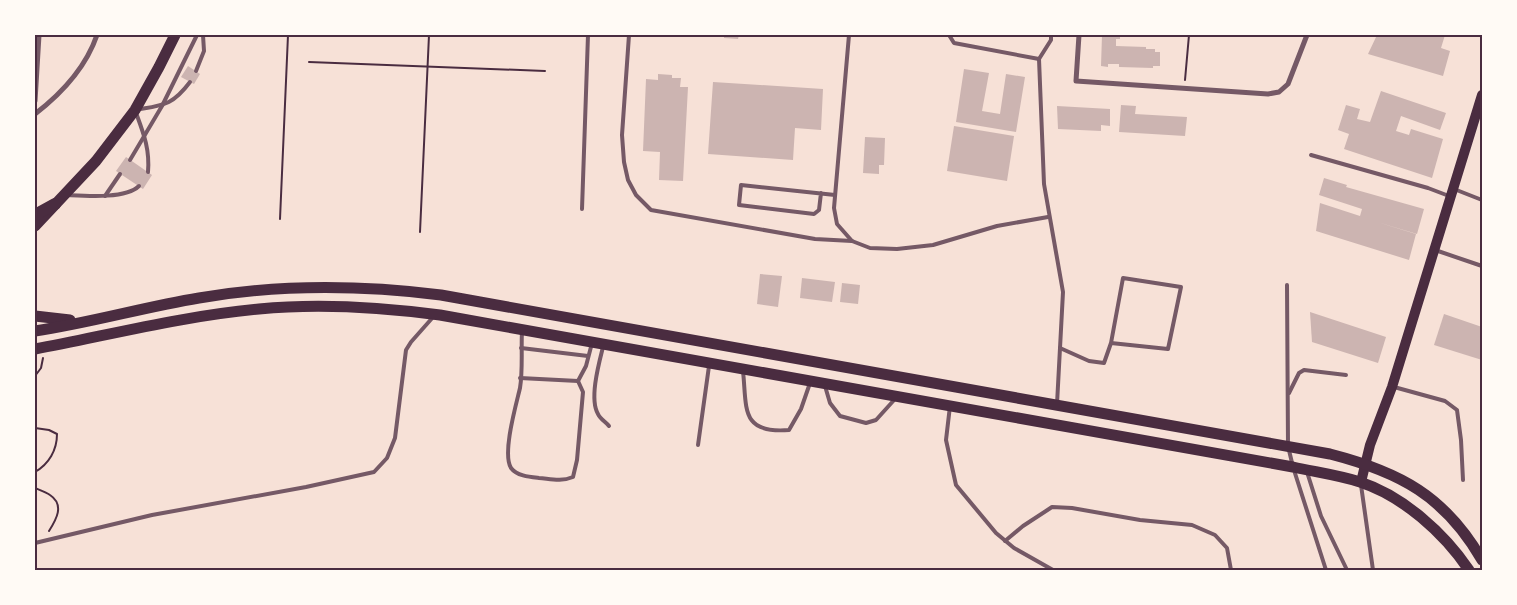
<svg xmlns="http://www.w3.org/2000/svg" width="1517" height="605" font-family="Cabin,sans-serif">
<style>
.building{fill:#ccb4b1}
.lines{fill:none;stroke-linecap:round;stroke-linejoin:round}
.path{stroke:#4a2c40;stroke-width:2}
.service{stroke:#755966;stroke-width:4}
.minor{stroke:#755966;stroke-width:5}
.secondary{stroke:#4a2c40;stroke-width:10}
.primary{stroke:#4a2c40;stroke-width:11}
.trunk{stroke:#4a2c40;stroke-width:12}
.neatline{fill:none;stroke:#4a2c40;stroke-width:2}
</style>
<rect width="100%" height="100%" fill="#f7e1d7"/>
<g class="building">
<polygon points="724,35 739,35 738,39 724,38"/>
<polygon points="1102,35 1120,35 1120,39 1116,39 1116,46 1146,47 1146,49 1155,49 1155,52 1160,52 1160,66 1153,66 1153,68 1119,67 1119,64 1108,64 1108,67 1101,66"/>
<polygon points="1377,35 1445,35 1441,48 1450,51 1443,76 1368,54"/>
<polygon points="188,66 200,74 194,84 181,77"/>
<polygon points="964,69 989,73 982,111 1000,114 1006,74 1025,77 1016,132 956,122"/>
<polygon points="658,74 672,75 672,78 681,78 680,87 688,87 683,181 659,180 660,152 643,151 646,79 658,80"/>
<polygon points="713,82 823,89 821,130 795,128 793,160 708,154"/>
<polygon points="1381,91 1446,113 1440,130 1401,116 1396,131 1409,135 1411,129 1443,139 1432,178 1344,149 1349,134 1338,130 1346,105 1360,109 1357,119 1370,122"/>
<polygon points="1121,105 1136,106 1135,114 1187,117 1185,136 1119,132"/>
<polygon points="1057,106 1110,109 1110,126 1101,125 1101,131 1058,129"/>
<polygon points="954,126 1014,136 1007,181 947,171"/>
<polygon points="865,137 885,138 884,165 879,165 879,174 863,173"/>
<polygon points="126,157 152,175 143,189 116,171"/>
<polygon points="1324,178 1347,185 1346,187 1424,209 1417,234 1377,222 1416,234 1409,260 1316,231 1320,203 1360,216 1362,209 1319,195"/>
<polygon points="760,274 782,276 778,307 757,304"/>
<polygon points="802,278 835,282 832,302 800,298"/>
<polygon points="842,283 860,285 858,304 840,302"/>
<polygon points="1310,312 1386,337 1378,363 1312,342"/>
<polygon points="1444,314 1482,327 1482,360 1434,345"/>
</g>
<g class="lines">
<g class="path">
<polyline points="309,62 545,71"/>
<polyline points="1185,80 1189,35"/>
<polyline points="280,219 288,35"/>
<polyline points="420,232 429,35"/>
<polyline points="35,376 41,368 43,358"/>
<path d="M35,428L49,430L57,434C57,450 49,464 35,472"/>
<path d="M35,488C40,490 46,492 50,495C65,505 56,520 49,531"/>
</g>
<g class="service">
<polyline points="629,35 622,135 624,162 628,180 636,195 651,210 815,239 852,241"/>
<polyline points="849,35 834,208 837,224 852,241 870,248 897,249 933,245 997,226 1048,217"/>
<polyline points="949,35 954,43 1039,59 1044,184 1063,292 1057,404"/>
<polyline points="1039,59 1051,40 1051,35"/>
<polyline points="196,71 204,51 203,35"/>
<polyline points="1311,155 1428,188 1449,196"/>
<polyline points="130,160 162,106 197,35"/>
<path d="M148,172C150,148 143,132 135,110C163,105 172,106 190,82"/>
<polyline points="1454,189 1482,200"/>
<polyline points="821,193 819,210 814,214 739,205 741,185 835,195"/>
<path d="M68,195C86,196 126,199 139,186"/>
<polyline points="105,196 120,174"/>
<polyline points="582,209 588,35"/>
<polyline points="1435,250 1482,266"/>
<polyline points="1287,285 1288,446 1293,467 1326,570"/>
<path d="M522,331C521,349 523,370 520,388C516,405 502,454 511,468C517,476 530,477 539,478C551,479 561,482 573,477L577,460L583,392L578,381"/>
<path d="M603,347C599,363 589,399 598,414C600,419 606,422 609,426"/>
<polyline points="521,348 588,356"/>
<polyline points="1060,348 1089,361 1104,363 1111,343 1168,349 1181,287 1123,278 1111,343"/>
<path d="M743,371C747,408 740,434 789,430L801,409L810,383"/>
<polyline points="520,378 578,381"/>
<polyline points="578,381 586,366 592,343"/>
<polyline points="825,386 830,403 840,416 866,423 876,420 895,399"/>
<polyline points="1394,387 1445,401 1457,410 1461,440 1463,480"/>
<polyline points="1289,393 1299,373 1304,370 1346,375"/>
<polyline points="950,406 946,440 956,485 996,533 1014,548 1053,570"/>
<polyline points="698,445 709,366"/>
<polyline points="1307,472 1321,516 1347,570"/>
<polyline points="1361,485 1373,570"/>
<polyline points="1005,541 1023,526 1052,507 1072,508 1140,520 1192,525 1215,535 1227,548 1231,570"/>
<polyline points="35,543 152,515 306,487 374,472 387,458 395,438 406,350 411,342 434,316"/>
</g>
<g class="minor">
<polyline points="1079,35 1076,81 1268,94 1279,92 1288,84 1307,35"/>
<polyline points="35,101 39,35"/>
<path d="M35,114C61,94 86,67 97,35"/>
</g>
<polyline class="secondary" points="1361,482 1370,445 1392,387 1482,95"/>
<g class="primary">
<polyline points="35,226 96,161 135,110 159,67 175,35"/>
<polyline points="35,316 70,320"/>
<path d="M35,331C90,323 144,307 199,298C280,284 360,285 441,295L1330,454C1400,472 1445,496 1482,560"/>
<path d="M35,349C109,335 183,316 259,309C319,303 380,307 440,315L1293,467C1315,472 1338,475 1360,482C1403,496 1444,533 1469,570"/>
</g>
<polyline class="trunk" points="35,215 55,204"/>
</g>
<rect width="1517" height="605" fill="none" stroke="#fffaf5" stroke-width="72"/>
<rect x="36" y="36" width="1445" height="533" class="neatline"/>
</svg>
